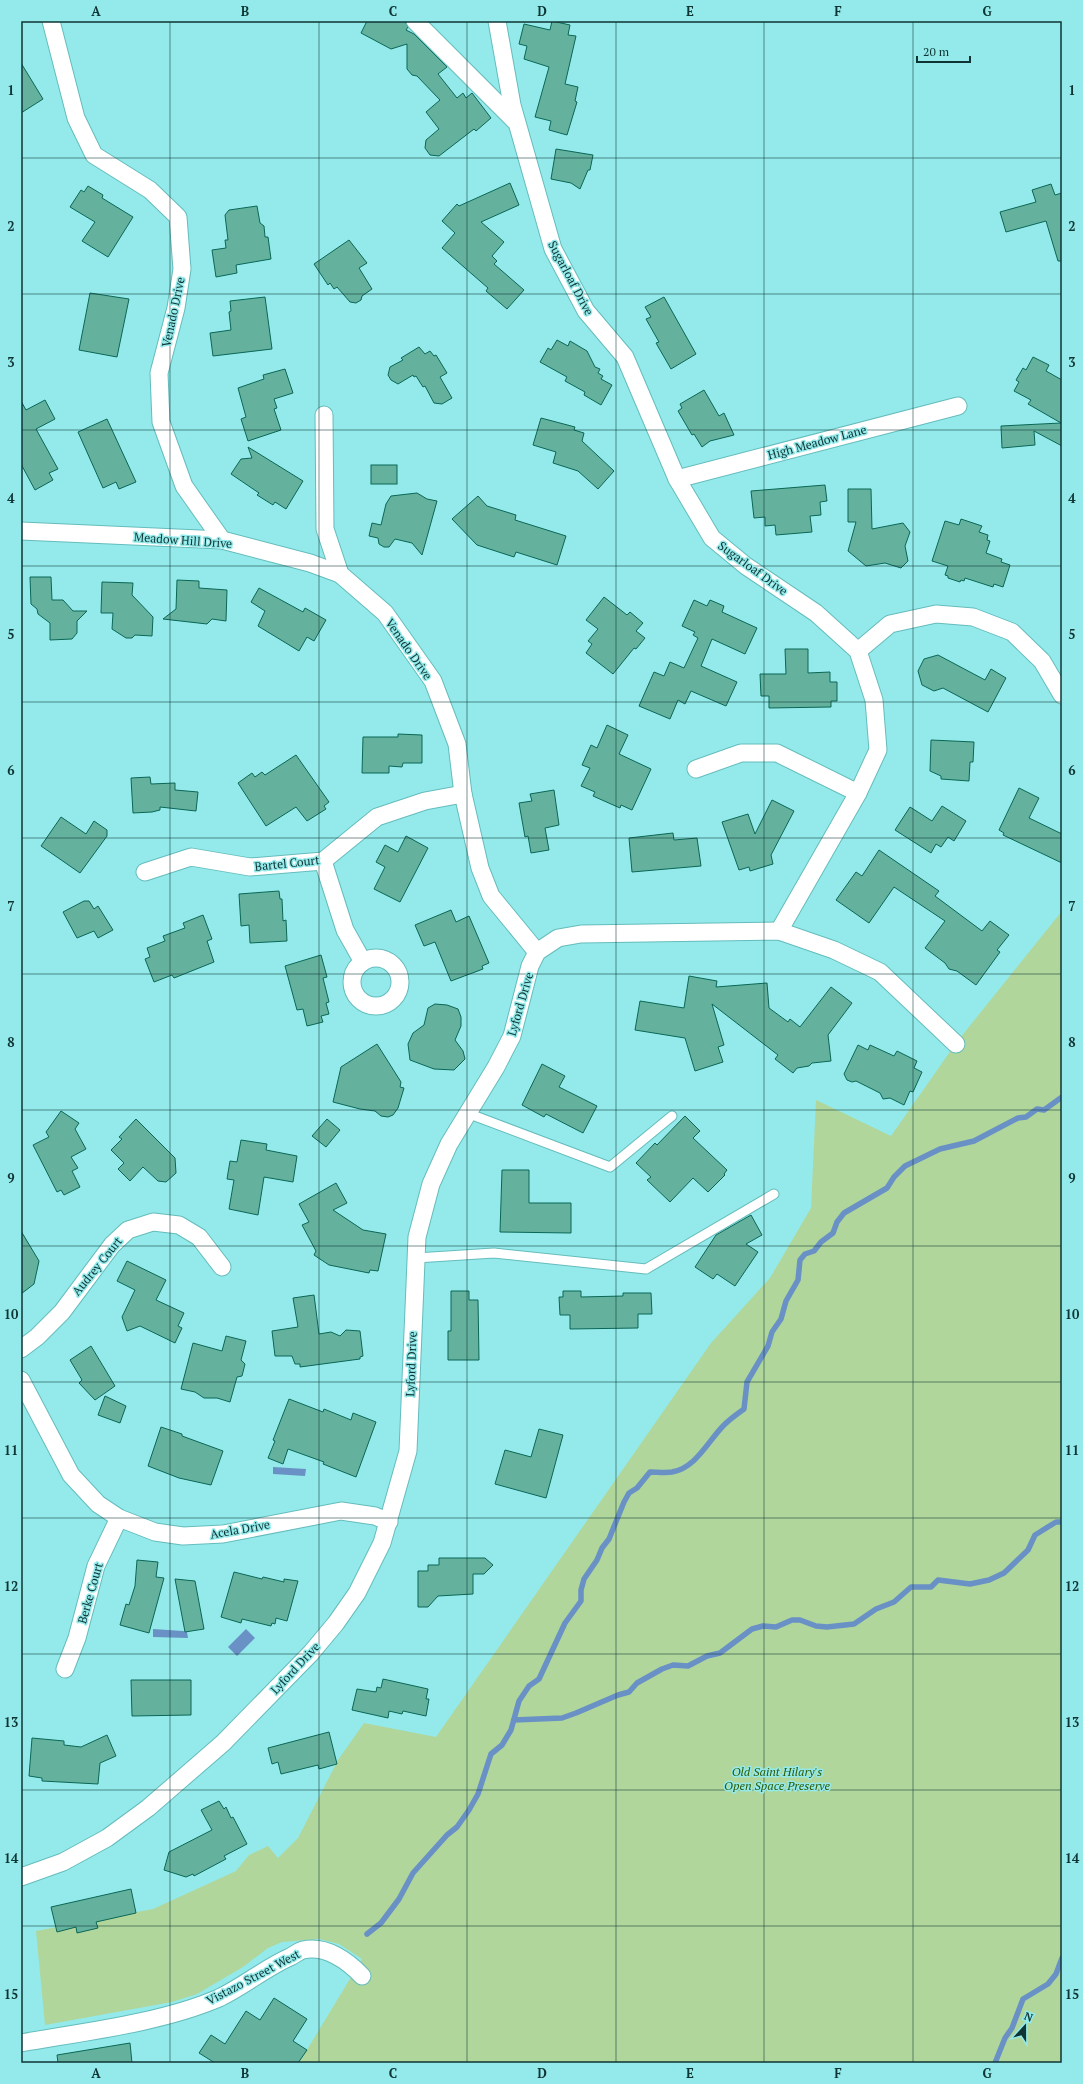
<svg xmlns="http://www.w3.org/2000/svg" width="1083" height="2084" font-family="'PT Serif',serif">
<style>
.green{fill:#b0d69c}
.water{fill:#6991c5}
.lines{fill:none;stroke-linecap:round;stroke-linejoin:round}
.stream{stroke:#6991c5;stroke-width:5.5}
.building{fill:#64b29e;stroke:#0a6756}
.service-casing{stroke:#65bcbc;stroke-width:11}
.minor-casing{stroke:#65bcbc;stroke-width:19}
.service{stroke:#fff;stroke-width:9}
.minor{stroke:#fff;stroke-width:17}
.grid{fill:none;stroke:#0e3434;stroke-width:1;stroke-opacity:0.55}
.labels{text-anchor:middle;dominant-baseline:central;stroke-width:3;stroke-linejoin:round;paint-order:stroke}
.street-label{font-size:12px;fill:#0e3434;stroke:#94eaea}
.park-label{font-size:12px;font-style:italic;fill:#2d5a04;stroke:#94eaea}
.neatline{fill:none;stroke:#0e3434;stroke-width:1.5}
.grid-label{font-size:13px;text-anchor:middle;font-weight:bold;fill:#0e3434}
</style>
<rect width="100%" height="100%" fill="#94eaea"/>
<polygon class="green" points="1062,911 1062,2063 299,2063 362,1959 339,1944 319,1939 282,1942 268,1948 243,1967 197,1994 172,2002 45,2025 36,1931 153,1909 236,1871 249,1855 268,1846 278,1858 298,1838 338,1760 364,1723 436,1737 711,1343 770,1278 811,1208 816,1100 891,1136 956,1043"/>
<g class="water">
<polygon points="273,1467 306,1469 305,1476 273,1474"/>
<polygon points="153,1629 183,1631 187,1632 188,1638 153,1637"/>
<polygon points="246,1629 255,1638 237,1656 228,1647"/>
</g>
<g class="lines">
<g class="stream">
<polyline points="514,1720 562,1718 576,1713 618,1695 629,1692 637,1683 662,1669 673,1665 688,1666 707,1656 720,1653 752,1629 763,1626 776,1627 792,1620 800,1620 816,1626 827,1627 854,1624 876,1609 894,1602 911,1587 931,1587 938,1580 970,1584 989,1580 1004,1573 1028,1550 1035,1535 1056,1522 1062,1522"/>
<path d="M367,1934L381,1923L399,1899L413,1873L447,1835L457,1827L469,1810L478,1794L491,1754L502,1745L511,1730L519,1701L529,1686L539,1679L565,1623L581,1601V1590L584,1579L597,1560L602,1548L609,1539L624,1502L629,1493L637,1488L650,1472C657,1472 665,1473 672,1472C696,1468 708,1441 724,1425C730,1419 737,1414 744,1409L747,1382L768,1346L772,1332L781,1319L786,1301L798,1280L800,1260L805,1254L814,1251L821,1242L833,1233L837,1222L844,1213L887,1188L894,1177L905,1166L940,1149L974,1141L1018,1118L1026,1117L1037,1109L1044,1110L1062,1097"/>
<polyline points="995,2063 1005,2038 1012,2028 1023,1999 1048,1984 1056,1974 1062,1958"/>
</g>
</g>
<g class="building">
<polygon points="367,21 405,21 408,27 406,30 414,34 447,67 438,74 457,98 463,93 466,98 472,93 491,118 476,131 474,129 439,156 430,155 425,148 426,140 439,129 426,112 440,100 417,76 412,75 407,69 407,44 391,49 361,33"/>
<polygon points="552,21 570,25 568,35 576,36 565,84 578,87 575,101 577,102 567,135 549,130 551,121 535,117 549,67 524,59 527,46 519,44 524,24 550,30"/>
<polygon points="21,63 43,99 21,113"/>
<polygon points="556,149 593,155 590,170 588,170 580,189 571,183 551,179"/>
<polygon points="510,183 519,205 481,222 504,242 492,256 497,261 494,264 524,290 507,309 486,291 488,288 442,248 455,233 442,221 457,204 459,206"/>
<polygon points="1051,184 1055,195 1062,193 1062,261 1058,261 1046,221 1006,232 1000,212 1036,202 1032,190"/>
<polygon points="88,186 103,195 102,198 133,217 108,257 82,241 95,222 70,207 81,190 84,192"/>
<polygon points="257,206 260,223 264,226 265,237 268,237 271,259 236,265 237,273 216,277 212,250 226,248 225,240 228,240 225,215 229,210"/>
<polygon points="349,240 367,263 359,268 372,289 362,296 361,300 356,303 350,302 337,287 334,289 330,283 328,285 314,264"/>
<polygon points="90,293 129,299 117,357 79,350"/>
<polygon points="265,297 272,349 213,356 210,333 231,330 229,312 231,311 230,301"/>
<polygon points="664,297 696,354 671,369 656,343 659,342 646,319 651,317 645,307"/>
<polygon points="557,340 568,346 570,341 587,351 595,367 600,369 598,373 603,376 601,379 612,385 601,405 584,395 585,392 565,381 567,377 540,362 548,348 551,350"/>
<polygon points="419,347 425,354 430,351 434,356 436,355 447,373 440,377 452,398 442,404 434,403 425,386 423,387 416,376 414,377 413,375 398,384 391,380 388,375 390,367 403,360 401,358"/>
<polygon points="1033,357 1049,365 1046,371 1062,380 1062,446 1034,431 1035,445 1002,448 1001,426 1061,423 1028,404 1031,400 1014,391 1019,382 1016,380 1023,368 1026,370"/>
<polygon points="285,369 293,393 274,399 277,408 274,409 281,430 248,441 241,419 246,417 238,388 264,379 263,375"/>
<polygon points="704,390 719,416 724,413 734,435 710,441 702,447 694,434 692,435 678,411 682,408 680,404"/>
<polygon points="45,400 55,419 36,429 58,469 49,473 53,480 35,490 21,464 21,401 26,410"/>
<polygon points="541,418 575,427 574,430 584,433 582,441 614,471 598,489 578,471 553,463 556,452 533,445"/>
<polygon points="107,419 136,482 119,489 116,482 103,488 78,432"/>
<polygon points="248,447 303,481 286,509 275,502 273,505 257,495 259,493 231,474 241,459 252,458"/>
<rect x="371" y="465" width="26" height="19"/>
<polygon points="825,485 827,501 820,502 821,515 810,516 812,532 776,535 775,525 765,526 765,517 754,518 751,491"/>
<polygon points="848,489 871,489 872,529 903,523 910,532 905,546 908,561 901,568 885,563 866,566 848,551 856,522 848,522"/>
<polygon points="417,493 427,499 437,501 422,555 412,543 395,539 389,547 384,547 379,544 378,538 369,536 372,523 381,525 386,504 391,496"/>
<polygon points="478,496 487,506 516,515 515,520 566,536 557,565 516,552 514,557 477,545 452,519"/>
<polygon points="961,519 982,526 979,532 988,535 987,540 990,541 986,553 1002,559 1001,562 1010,565 1003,587 994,584 993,587 965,578 964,581 961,580 960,582 948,578 948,576 945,575 948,566 932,561 945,521 959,525"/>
<polygon points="30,577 51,577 52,600 63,600 73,611 87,611 77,621 77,633 72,639 50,640 50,623 38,614 37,609 31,604"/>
<polygon points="177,580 199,581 199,588 227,590 226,621 212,619 207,624 163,619 176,609"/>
<polygon points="102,582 133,583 132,595 153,617 152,636 135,635 132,638 126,638 112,629 113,613 101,613"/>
<polygon points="259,588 303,612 305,608 326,620 314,641 307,637 299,651 258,626 265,611 251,602"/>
<polygon points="604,597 627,615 630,612 643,623 636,631 645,638 636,649 634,648 613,674 586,653 592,644 588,641 598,629 586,620"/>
<polygon points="694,600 707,606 710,600 724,606 722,612 757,628 745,654 712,639 701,666 737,682 726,706 691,691 685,704 678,700 670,719 639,706 654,672 664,676 670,662 684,668 698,638 693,635 695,632 682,626"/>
<polygon points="785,649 808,649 808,673 830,672 830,682 837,682 837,701 831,701 831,707 769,708 769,696 761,696 760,674 786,674"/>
<polygon points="938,655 985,680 991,669 1006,678 988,712 943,688 934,691 922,685 918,671 924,659"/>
<polygon points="607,725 628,735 619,754 651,769 632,810 621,805 620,808 593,796 595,792 581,786 590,768 582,765 591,745 597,748"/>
<polygon points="398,734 422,735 422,763 403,763 402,767 389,766 389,773 362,773 363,737 398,737"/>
<polygon points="931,740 974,742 973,762 970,762 969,781 941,779 941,776 930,771"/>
<polygon points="296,755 329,802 324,806 326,809 307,821 296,807 266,826 238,783 252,773 255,777 262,772 265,775"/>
<polygon points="150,777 151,784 175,783 175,790 198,792 196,811 160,807 160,810 152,812 133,813 131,778"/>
<polygon points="1019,788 1039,798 1029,818 1062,834 1062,863 1003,835 1004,833 999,830"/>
<polygon points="554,790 559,825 545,828 549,850 531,853 528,836 525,837 519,803 532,801 530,794"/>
<polygon points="772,800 794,811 771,855 773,864 750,871 749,867 739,870 722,822 748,814 755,834"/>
<polygon points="942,806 966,821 954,841 948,837 941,847 936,844 931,853 895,830 910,807 932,821"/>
<polygon points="61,817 86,834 94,821 107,830 107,836 80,873 41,846"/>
<polygon points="673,833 674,840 697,838 701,866 632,872 629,838"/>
<polygon points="406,836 428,848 400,902 374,889 385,867 376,862 385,845 398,852"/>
<polygon points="879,850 939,891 935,896 982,931 990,921 1009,935 997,950 1000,952 976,985 957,971 949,969 945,963 925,948 945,921 894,887 869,923 836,900 856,872 862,876"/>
<polygon points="279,891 280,899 282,899 283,921 286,920 287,941 250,943 249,925 241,926 239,894"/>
<polygon points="84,901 89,901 94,909 98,906 113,930 98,938 94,931 77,938 63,912"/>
<polygon points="451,910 456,922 469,916 489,963 482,966 483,969 451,981 435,942 424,946 415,925"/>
<polygon points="203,915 212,939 207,941 214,962 174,978 172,975 154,982 145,959 150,957 147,948 165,941 163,936 185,928 183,923"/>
<polygon points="321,955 327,977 323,978 329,1002 326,1003 329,1014 321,1016 323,1022 307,1026 303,1009 297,1010 285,966"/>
<polygon points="689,976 717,981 716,987 767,983 769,1008 788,1022 790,1019 800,1027 831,987 852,1003 828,1035 831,1061 812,1063 809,1066 797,1068 793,1073 775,1059 778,1055 712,1004 724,1045 718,1047 723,1062 695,1071 685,1038 635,1030 640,1001 684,1008"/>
<polygon points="435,1004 447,1005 458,1009 461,1017 461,1026 455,1040 463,1051 465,1059 454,1070 434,1069 410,1060 408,1044 413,1033 424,1025 428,1008"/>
<polygon points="377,1044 401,1082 400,1087 404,1088 398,1108 393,1115 388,1117 381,1116 375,1111 360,1109 333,1102 341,1067"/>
<polygon points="858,1045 868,1050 870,1045 894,1056 897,1051 917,1061 914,1068 922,1072 913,1092 910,1091 904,1105 890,1098 883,1099 880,1093 856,1081 852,1082 847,1080 844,1074"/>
<polygon points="542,1064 565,1076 559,1087 597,1106 583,1133 546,1114 544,1117 522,1105"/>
<polygon points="61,1111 79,1123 75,1129 86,1149 71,1157 78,1168 72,1171 80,1187 64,1195 61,1190 57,1192 33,1145 49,1137 46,1132"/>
<polygon points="685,1116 700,1131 693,1138 727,1170 724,1174 725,1175 708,1192 693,1178 670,1202 647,1180 651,1177 636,1163 655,1143 657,1145"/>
<polygon points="136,1119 175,1158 176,1173 166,1182 158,1181 143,1167 130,1181 118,1169 124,1163 111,1150 122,1139 119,1137"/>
<polygon points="327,1119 340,1130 326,1147 312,1136"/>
<polygon points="241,1140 267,1144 266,1150 297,1156 293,1182 264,1177 258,1215 229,1209 234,1180 227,1179 230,1161 237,1162"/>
<polygon points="502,1170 529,1170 529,1203 571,1203 571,1233 500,1232"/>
<polygon points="336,1183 347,1203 333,1210 363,1230 386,1234 378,1271 370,1270 369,1273 329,1265 314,1255 316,1251 302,1225 309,1222 299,1204"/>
<polygon points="751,1215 762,1235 746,1244 758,1252 735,1286 717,1274 713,1279 695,1267 716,1235"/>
<polygon points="21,1231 39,1261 34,1284 21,1294"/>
<polygon points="127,1261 166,1280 156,1300 184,1313 178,1326 182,1328 175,1343 140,1326 127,1331 122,1317 135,1290 117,1281"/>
<polygon points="451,1291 469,1291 469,1300 478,1300 479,1360 448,1360 448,1331 451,1331"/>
<polygon points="563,1291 581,1291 581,1297 623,1296 623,1293 651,1293 652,1314 638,1314 638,1328 570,1329 570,1315 560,1315 559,1297 563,1297"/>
<polygon points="314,1295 319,1334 331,1332 340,1336 346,1330 360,1331 363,1356 360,1357 360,1359 300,1367 300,1364 295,1364 292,1356 275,1356 272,1331 298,1327 293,1298"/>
<polygon points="226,1336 246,1341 241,1360 245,1364 242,1376 237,1377 230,1402 217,1398 204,1398 195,1392 181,1389 193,1343 222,1351"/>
<polygon points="91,1346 115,1386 95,1400 79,1383 82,1380 70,1360"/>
<polygon points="105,1396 126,1406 120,1423 98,1415"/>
<polygon points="289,1399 323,1412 324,1409 351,1420 353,1413 376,1422 356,1477 323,1464 324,1462 288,1449 283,1464 268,1458 275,1441 273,1440"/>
<polygon points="161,1427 182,1434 182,1436 223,1451 211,1485 179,1478 148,1466"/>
<polygon points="539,1429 563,1435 546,1498 495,1484 505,1450 531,1457"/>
<polygon points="439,1558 485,1558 493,1565 484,1574 473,1574 473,1594 438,1596 428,1607 418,1607 418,1571 428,1571 428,1565 439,1565"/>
<polygon points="137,1560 158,1562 156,1577 164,1578 149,1633 120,1625 126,1604 129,1605 135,1586"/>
<polygon points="234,1572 262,1579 263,1577 284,1582 284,1579 298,1581 287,1621 276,1618 275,1624 272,1623 271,1626 242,1619 241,1623 221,1617"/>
<polygon points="175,1579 195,1581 204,1629 185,1632"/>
<polygon points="383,1679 428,1689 426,1699 429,1699 426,1716 403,1711 402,1714 389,1711 388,1718 352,1710 357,1689 376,1692 377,1687 381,1688"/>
<polygon points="131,1680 191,1680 191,1715 132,1716"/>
<polygon points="329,1732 337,1764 319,1769 318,1765 281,1774 278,1762 272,1764 268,1748"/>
<polygon points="107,1735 116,1756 100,1763 98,1784 42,1781 42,1778 29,1776 32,1738 64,1741 64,1745 81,1747"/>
<polygon points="219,1801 224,1809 226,1807 231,1818 233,1817 247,1844 224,1856 226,1859 194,1876 193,1874 186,1877 164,1870 169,1852 212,1830 201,1810"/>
<polygon points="131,1889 136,1913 96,1922 98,1928 77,1933 76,1927 57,1932 51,1907"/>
<polygon points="274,1998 307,2019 293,2041 307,2050 298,2063 215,2063 199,2053 211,2035 225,2044 246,2011 260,2020"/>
<polygon points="130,2043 132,2063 58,2063 57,2055"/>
</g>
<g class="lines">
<g class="service-casing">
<g id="service">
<polyline points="467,1113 610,1167 672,1116"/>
<polyline points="416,1258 494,1253 646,1269 774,1194"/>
</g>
</g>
<g class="minor-casing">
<g id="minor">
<polyline points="51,21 76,118 94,155 150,190 178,217 182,269 176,308 159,373 161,422 184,486 222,540"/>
<polyline points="415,21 515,121"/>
<polyline points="497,21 512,105 553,249 586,311 625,357 677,479 712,538 746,566 816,613 858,651 874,700 878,750 858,793 779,931"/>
<polyline points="324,415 325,529 340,574 385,613 433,681 457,744 463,794 480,868 491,896 537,952"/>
<polyline points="677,479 958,406"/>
<polyline points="21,531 222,540 310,563 340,574"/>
<polyline points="858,651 890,624 936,614 973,617 1012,632 1042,661 1062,695"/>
<polyline points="696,769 741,753 777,753 858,793"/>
<polyline points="323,861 345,930 363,962"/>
<polyline points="145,872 191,857 250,867 323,861 377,817 425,801 463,794"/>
<circle cx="376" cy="982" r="24"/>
<polyline points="21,1349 37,1337 62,1312 112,1245 128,1230 153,1222 179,1225 199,1237 222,1267"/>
<polyline points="21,1380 71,1475 98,1504 119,1518 155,1532 183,1536 223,1534 341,1511 375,1516 389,1522"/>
<polyline points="65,1669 77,1638 96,1566 119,1518"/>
<polyline points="21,1877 63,1862 107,1838 148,1808 223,1743 311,1653 336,1623 357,1593 382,1543 408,1451 417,1237 431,1184 449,1144 496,1067 512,1036 530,966 537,952 558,938 581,934 779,931 834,950 880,972 956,1044"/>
<path d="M21,2043C83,2032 161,2023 219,1998C244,1986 265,1968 290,1957C294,1955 299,1951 303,1950C326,1945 348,1961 362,1976"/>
</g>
</g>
<use href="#service" class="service"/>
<use href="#minor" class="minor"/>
</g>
<path class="grid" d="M170,21V2063M319,21V2063M467,21V2063M616,21V2063M764,21V2063M913,21V2063M21,158H1062M21,294H1062M21,430H1062M21,566H1062M21,702H1062M21,838H1062M21,974H1062M21,1110H1062M21,1246H1062M21,1382H1062M21,1518H1062M21,1654H1062M21,1790H1062M21,1926H1062"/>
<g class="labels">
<g class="street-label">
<text transform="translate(571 278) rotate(62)">Sugarloaf Drive</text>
<text transform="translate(173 312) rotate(-78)">Venado Drive</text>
<text transform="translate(817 442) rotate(-15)">High Meadow Lane</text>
<text transform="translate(183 540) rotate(4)">Meadow Hill Drive</text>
<text transform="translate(753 568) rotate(36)">Sugarloaf Drive</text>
<text transform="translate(409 649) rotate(55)">Venado Drive</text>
<text transform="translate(287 863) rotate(-6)">Bartel Court</text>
<text transform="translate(520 1004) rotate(-74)">Lyford Drive</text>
<text transform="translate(97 1266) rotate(-51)">Audrey Court</text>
<text transform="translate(411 1364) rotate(-88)">Lyford Drive</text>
<text transform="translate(240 1529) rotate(-10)">Acela Drive</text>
<text transform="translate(90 1593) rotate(-74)">Berke Court</text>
<text transform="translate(295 1668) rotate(-47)">Lyford Drive</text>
<text transform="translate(253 1977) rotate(-28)">Vistazo Street West</text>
</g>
<g class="park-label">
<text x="777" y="1771">Old Saint Hilary's<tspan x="777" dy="14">Open Space Preserve</tspan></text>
</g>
</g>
<rect width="1083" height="2084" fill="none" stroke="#94eaea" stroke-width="44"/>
<g transform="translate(1025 2026) rotate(21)" stroke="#94eaea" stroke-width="3" paint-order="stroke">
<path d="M0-3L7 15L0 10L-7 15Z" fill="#0e3434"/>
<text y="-6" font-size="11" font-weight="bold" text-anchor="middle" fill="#0e3434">N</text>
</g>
<path d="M917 56v6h53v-6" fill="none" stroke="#0e3434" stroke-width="2"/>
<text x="923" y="56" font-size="12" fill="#0e3434" stroke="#94eaea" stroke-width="3" paint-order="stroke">20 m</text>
<rect x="22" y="22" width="1039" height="2040" class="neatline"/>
<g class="grid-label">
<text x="96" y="16">A</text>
<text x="245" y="16">B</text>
<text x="393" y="16">C</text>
<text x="542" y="16">D</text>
<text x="690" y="16">E</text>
<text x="838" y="16">F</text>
<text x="987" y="16">G</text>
<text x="11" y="95">1</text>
<text x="1072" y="95">1</text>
<text x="11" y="231">2</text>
<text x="1072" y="231">2</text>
<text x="11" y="367">3</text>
<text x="1072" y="367">3</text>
<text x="11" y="503">4</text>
<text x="1072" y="503">4</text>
<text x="11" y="639">5</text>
<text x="1072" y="639">5</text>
<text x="11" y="775">6</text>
<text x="1072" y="775">6</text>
<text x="11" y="911">7</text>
<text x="1072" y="911">7</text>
<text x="11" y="1047">8</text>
<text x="1072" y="1047">8</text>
<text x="11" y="1183">9</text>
<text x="1072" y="1183">9</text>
<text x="11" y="1319">10</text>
<text x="1072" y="1319">10</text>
<text x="11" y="1455">11</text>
<text x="1072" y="1455">11</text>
<text x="11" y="1591">12</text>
<text x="1072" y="1591">12</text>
<text x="11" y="1727">13</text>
<text x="1072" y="1727">13</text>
<text x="11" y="1863">14</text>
<text x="1072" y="1863">14</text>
<text x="11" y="1999">15</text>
<text x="1072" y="1999">15</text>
<text x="96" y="2078">A</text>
<text x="245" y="2078">B</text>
<text x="393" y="2078">C</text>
<text x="542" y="2078">D</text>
<text x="690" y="2078">E</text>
<text x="838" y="2078">F</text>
<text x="987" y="2078">G</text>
</g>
</svg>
